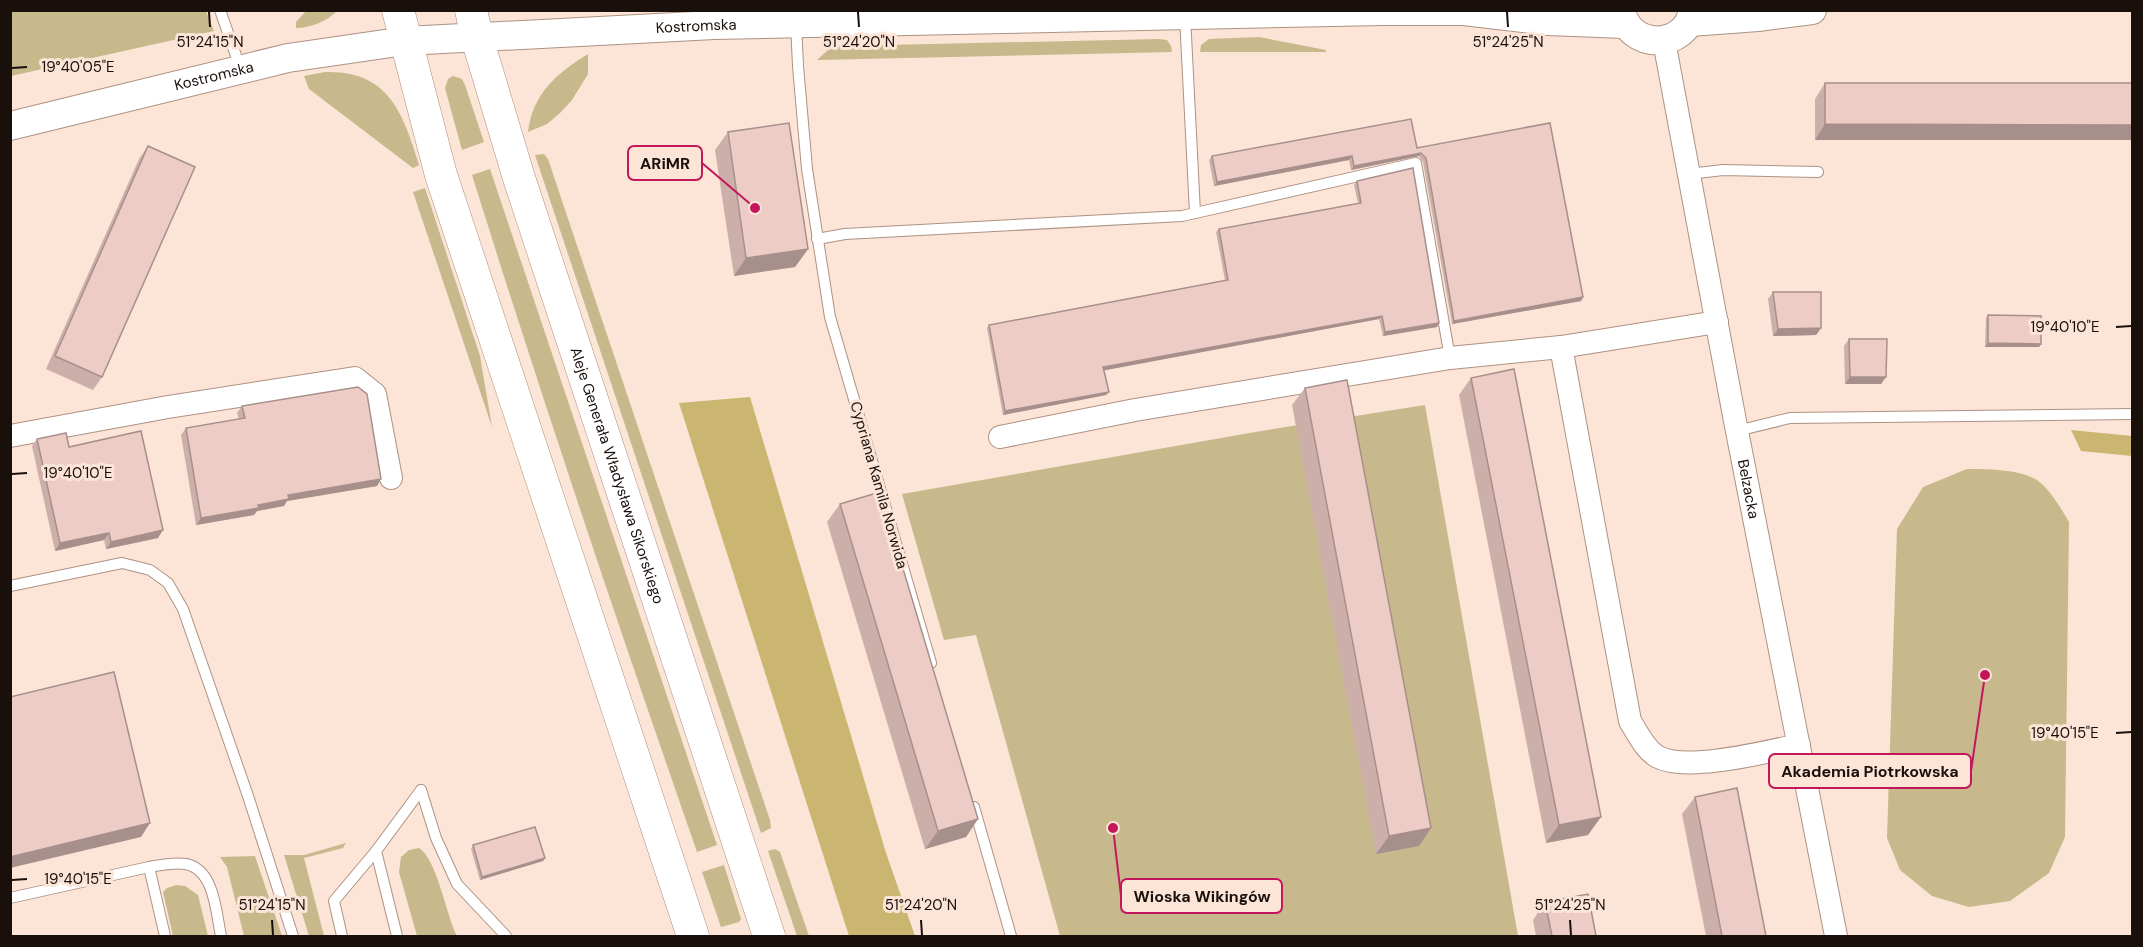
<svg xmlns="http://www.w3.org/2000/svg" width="2143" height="947" font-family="'DM Sans',sans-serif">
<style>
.green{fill:#c7b98b}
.forest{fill:#cab670}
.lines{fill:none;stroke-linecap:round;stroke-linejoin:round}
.service-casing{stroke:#ad9283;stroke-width:12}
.minor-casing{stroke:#ad9283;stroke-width:24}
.tertiary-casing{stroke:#ad9283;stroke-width:30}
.secondary-casing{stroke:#ad9283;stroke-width:33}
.service{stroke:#fff;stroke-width:10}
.minor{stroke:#fff;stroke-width:22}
.tertiary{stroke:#fff;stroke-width:28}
.secondary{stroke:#fff;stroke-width:32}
.wall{fill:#cdafaa}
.shaded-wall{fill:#a78f8b}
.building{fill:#eeccc6;stroke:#a78f8b;stroke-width:1.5}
.ticks{fill:none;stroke:#1a100b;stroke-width:2}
.labels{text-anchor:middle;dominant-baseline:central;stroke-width:6;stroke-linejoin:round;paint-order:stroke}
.street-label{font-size:15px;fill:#1a100b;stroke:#fce4d7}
.ticks-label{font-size:15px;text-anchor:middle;fill:#1a100b;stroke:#fce4d7;stroke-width:6;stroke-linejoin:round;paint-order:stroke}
.leader{fill:none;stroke:#c2185b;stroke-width:2}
.callout-dot{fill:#c2185b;stroke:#fce4d7;stroke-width:2}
.callout{fill:#fce4d7;stroke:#c2185b;stroke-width:2}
.callout-label{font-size:16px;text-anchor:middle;font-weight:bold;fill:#1a100b}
</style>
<rect width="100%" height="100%" fill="#fce4d7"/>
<g class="green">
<polygon points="10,11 206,11 214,31 11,76"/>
<path d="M306,11V10L337,11C327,21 311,28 296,28V22Z"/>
<polygon points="1259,37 1326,50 1326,52 1200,52 1201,45 1209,39"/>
<polygon points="1159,39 1167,40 1171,46 1172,52 817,60 829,49 842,46"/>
<path d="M588,54V74L572,100L560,113L547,124L528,132C532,94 558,72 588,54Z"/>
<path d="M325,72C389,70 403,114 419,165L413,168L309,89L304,76Z"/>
<polygon points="453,76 462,79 465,85 484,142 462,150 445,88 448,79"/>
<polygon points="544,154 548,159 770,820 771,828 761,833 535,155"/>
<path d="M490,169L717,845L697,852C619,628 543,402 472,175Z"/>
<polygon points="425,188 480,356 492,427 413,192"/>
<polygon points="1425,405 1518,936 1060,936 976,635 944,640 902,494 1261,431"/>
<path d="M1967,469C1988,469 2018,469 2037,480C2049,488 2062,510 2069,522L2065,837L2049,873L2010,901L1969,907L1932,896L1900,870L1887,838L1897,529L1923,487Z"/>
<polygon points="346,843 343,848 304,858 324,936 309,936 284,855 304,855"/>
<path d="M419,848C437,859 446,915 457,936H417L399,872L401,857L409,850Z"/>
<polygon points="775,849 780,852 809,936 797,936 768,851"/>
<polygon points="255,856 282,936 244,936 227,867 220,857"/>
<polygon points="724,865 741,919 739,922 721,927 702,872"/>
<polygon points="176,885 185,886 198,895 208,936 173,936 163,892 167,888"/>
</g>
<g class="forest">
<polygon points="750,397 886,853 915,936 849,936 679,403"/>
<polygon points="2071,430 2132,436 2132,456 2081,451"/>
</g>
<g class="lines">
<g class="service-casing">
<g id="service">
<polyline points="220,10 241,70"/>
<polyline points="1185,16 1195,213"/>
<polyline points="796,23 798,66 807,169 830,317 931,663"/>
<polyline points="1689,174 1723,170 1818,172"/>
<polyline points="817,239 845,234 1182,216 1416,163 1450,358"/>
<polyline points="1737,431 1790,418 2132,414"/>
<polyline points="10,586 122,563 150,570 168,583 183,609 248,796 293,936"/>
<polyline points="421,790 436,838 457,884 506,936"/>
<polyline points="974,807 1011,936"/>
<polyline points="149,867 165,936"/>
<path d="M10,898L149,867C160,865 174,862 186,864C215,870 216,913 221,936"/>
<polyline points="342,936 334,901 376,851"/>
<polyline points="397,936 376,851 421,790"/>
</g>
</g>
<g class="minor-casing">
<g id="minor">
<path id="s1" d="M1664,41L1735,421L1836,936"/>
<path d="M1561,347L1630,721C1637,732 1645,750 1658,757C1687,772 1766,752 1799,745"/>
<polyline points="10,436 168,407 355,378 375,394 391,478"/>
<polyline points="1000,437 1135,410 1365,372 1450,358 1561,347 1717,322"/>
</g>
</g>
<g class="tertiary-casing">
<g id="tertiary">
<path d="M1621,10C1628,50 1686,51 1693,10"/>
<polyline points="1690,22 1758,17 1812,10"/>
<path id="s2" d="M10,126L288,58L405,41L714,25L1383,11H1464L1548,21L1625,24"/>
</g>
</g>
<g class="secondary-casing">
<g id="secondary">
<polyline points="398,10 441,175 693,936"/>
<path id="s3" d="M471,10L477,38L519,178L769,936"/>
</g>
</g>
<use href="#service" class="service"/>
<use href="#minor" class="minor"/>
<use href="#tertiary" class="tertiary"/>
<use href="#secondary" class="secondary"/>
</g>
<g class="wall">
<polygon points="1825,83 2133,83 2133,140 1815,140 1815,99"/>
<polygon points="728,132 808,249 795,267 734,276 715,150"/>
<polygon points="148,146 102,377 93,390 46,369 139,159"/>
<polygon points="1417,148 1583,297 1581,301 1452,324 1423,162 1419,156 1351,170 1349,160 1214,186 1209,160 1212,156"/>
<polygon points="1357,181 1437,327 1383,336 1379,319 1104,370 1109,392 1106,395 1003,415 987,328 989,325 1225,280 1216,232 1219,229 1358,203 1354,185"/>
<polygon points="1773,292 1821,328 1816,335 1773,336 1768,299"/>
<polygon points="1988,315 2041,344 2039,347 1985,347 1986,318"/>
<polygon points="1849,339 1886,377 1881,384 1845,384 1844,346"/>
<polygon points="1471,378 1588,835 1546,843 1459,395"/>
<polygon points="1305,388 1431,828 1419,846 1376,854 1292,405"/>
<polygon points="242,406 381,479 377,486 287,501 284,506 257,511 254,515 196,525 181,435 186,428 239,419 237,413"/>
<polygon points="37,439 69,447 158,538 106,549 104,540 55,551 32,446"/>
<polygon points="840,504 978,819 966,837 925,849 827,522"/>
<polygon points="1695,797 1766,936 1706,936 1682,814"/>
<polygon points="473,845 545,858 543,861 480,880 471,849"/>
<polygon points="1545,902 1596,936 1536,936 1533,920"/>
</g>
<g class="shaded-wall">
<polygon points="1825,124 2133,125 2133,140 1815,140"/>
<polygon points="1421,153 1419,156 1351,170 1354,166"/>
<polygon points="1352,156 1349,160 1214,186 1217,182"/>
<polygon points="808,249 795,267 734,276 746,258"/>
<polygon points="1583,297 1581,301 1452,324 1454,321"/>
<polygon points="1382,316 1379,319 1101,371 1103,367"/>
<polygon points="1439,323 1437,327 1383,336 1385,332"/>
<polygon points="1821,328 1816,335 1773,336 1778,329"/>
<polygon points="1988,343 2041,344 2039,347 1985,347"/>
<polygon points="1850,377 1886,377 1881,384 1845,384"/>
<polygon points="1109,392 1106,395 1003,415 1005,411"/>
<polygon points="381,479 377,486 287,501 284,506 257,511 254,515 196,525 201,518 258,505 288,495"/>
<polygon points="163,530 158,538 106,549 111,542"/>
<polygon points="109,533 104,540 55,551 60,543"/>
<polygon points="1601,817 1588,835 1546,843 1559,825"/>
<polygon points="978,819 966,837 925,849 938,831"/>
<polygon points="150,823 141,837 10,868 10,857"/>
<polygon points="1431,828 1419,846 1376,854 1389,836"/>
<polygon points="545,858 543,861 480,880 482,877"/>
</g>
<g class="building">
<polygon points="1825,83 2133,83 2133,125 1825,124"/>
<polygon points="1411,119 1417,148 1550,123 1583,297 1454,321 1426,158 1421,153 1354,166 1352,156 1217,182 1212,156"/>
<polygon points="789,123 808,249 746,258 728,132"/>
<polygon points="148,146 195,167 102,377 55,356"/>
<polygon points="1413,168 1439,323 1385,332 1382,316 1103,367 1109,392 1005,411 989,325 1228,280 1219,229 1361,203 1357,181"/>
<polygon points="1773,292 1821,292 1821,328 1778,329"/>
<polygon points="1988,315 2041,316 2041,344 1988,343"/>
<polygon points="1849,339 1887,339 1886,377 1850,377"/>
<polygon points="1514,369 1601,817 1559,825 1471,378"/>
<polygon points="1347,380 1431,828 1389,836 1305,388"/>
<polygon points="358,387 367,394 381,479 288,495 289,499 258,505 259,508 201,518 186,428 245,418 242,406"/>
<polygon points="141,431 163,530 111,542 109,533 60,543 37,439 66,433 69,447"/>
<polygon points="880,492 978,819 938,831 840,504"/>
<polygon points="114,672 150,823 10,857 10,697"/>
<polygon points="1737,788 1766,936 1722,936 1695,797"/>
<polygon points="535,827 545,858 482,877 473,845"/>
<polygon points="1588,894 1596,936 1552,936 1545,902"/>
</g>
<path class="ticks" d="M209,12L210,27M858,12L859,27M1507,12L1508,27M12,68L27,67M2116,327L2131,326M12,474L27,473M2116,733L2131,732M12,880L27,879M272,920L273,935M921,920L922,935M1570,920L1571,935"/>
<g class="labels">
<g class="street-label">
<text stroke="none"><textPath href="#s2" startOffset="696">Kostromska</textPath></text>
<text stroke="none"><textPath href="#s2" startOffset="210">Kostromska</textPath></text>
<text stroke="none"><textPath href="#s3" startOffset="488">Aleje Generała Władysława Sikorskiego</textPath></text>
<text transform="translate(879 485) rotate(74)">Cypriana Kamila Norwida</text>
<text stroke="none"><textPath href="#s1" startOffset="456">Belzacka</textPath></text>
</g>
</g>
<g class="ticks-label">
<text x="210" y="47">51°24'15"N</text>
<text x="859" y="47">51°24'20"N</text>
<text x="1508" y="47">51°24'25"N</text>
<text x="78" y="72">19°40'05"E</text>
<text x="2065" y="332">19°40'10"E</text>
<text x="78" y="478">19°40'10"E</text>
<text x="2065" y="738">19°40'15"E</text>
<text x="78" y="884">19°40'15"E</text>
<text x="272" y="910">51°24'15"N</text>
<text x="921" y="910">51°24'20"N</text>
<text x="1570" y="910">51°24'25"N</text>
</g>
<path class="leader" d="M755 208L702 163M1985 675L1971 771M1113 828L1121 896"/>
<g class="callout-dot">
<circle cx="755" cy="208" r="6"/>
<circle cx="1985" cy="675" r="6"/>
<circle cx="1113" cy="828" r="6"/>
</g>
<g class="callout">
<rect x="628" y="146" width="74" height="34" rx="6"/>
<rect x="1769" y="754" width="202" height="34" rx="6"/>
<rect x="1121" y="879" width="161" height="34" rx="6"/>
</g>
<g class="callout-label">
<text x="665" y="169">ARiMR</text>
<text x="1870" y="777">Akademia Piotrkowska</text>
<text x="1202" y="902">Wioska Wikingów</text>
</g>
<rect width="2143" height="947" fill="none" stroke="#1a100b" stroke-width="24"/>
</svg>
